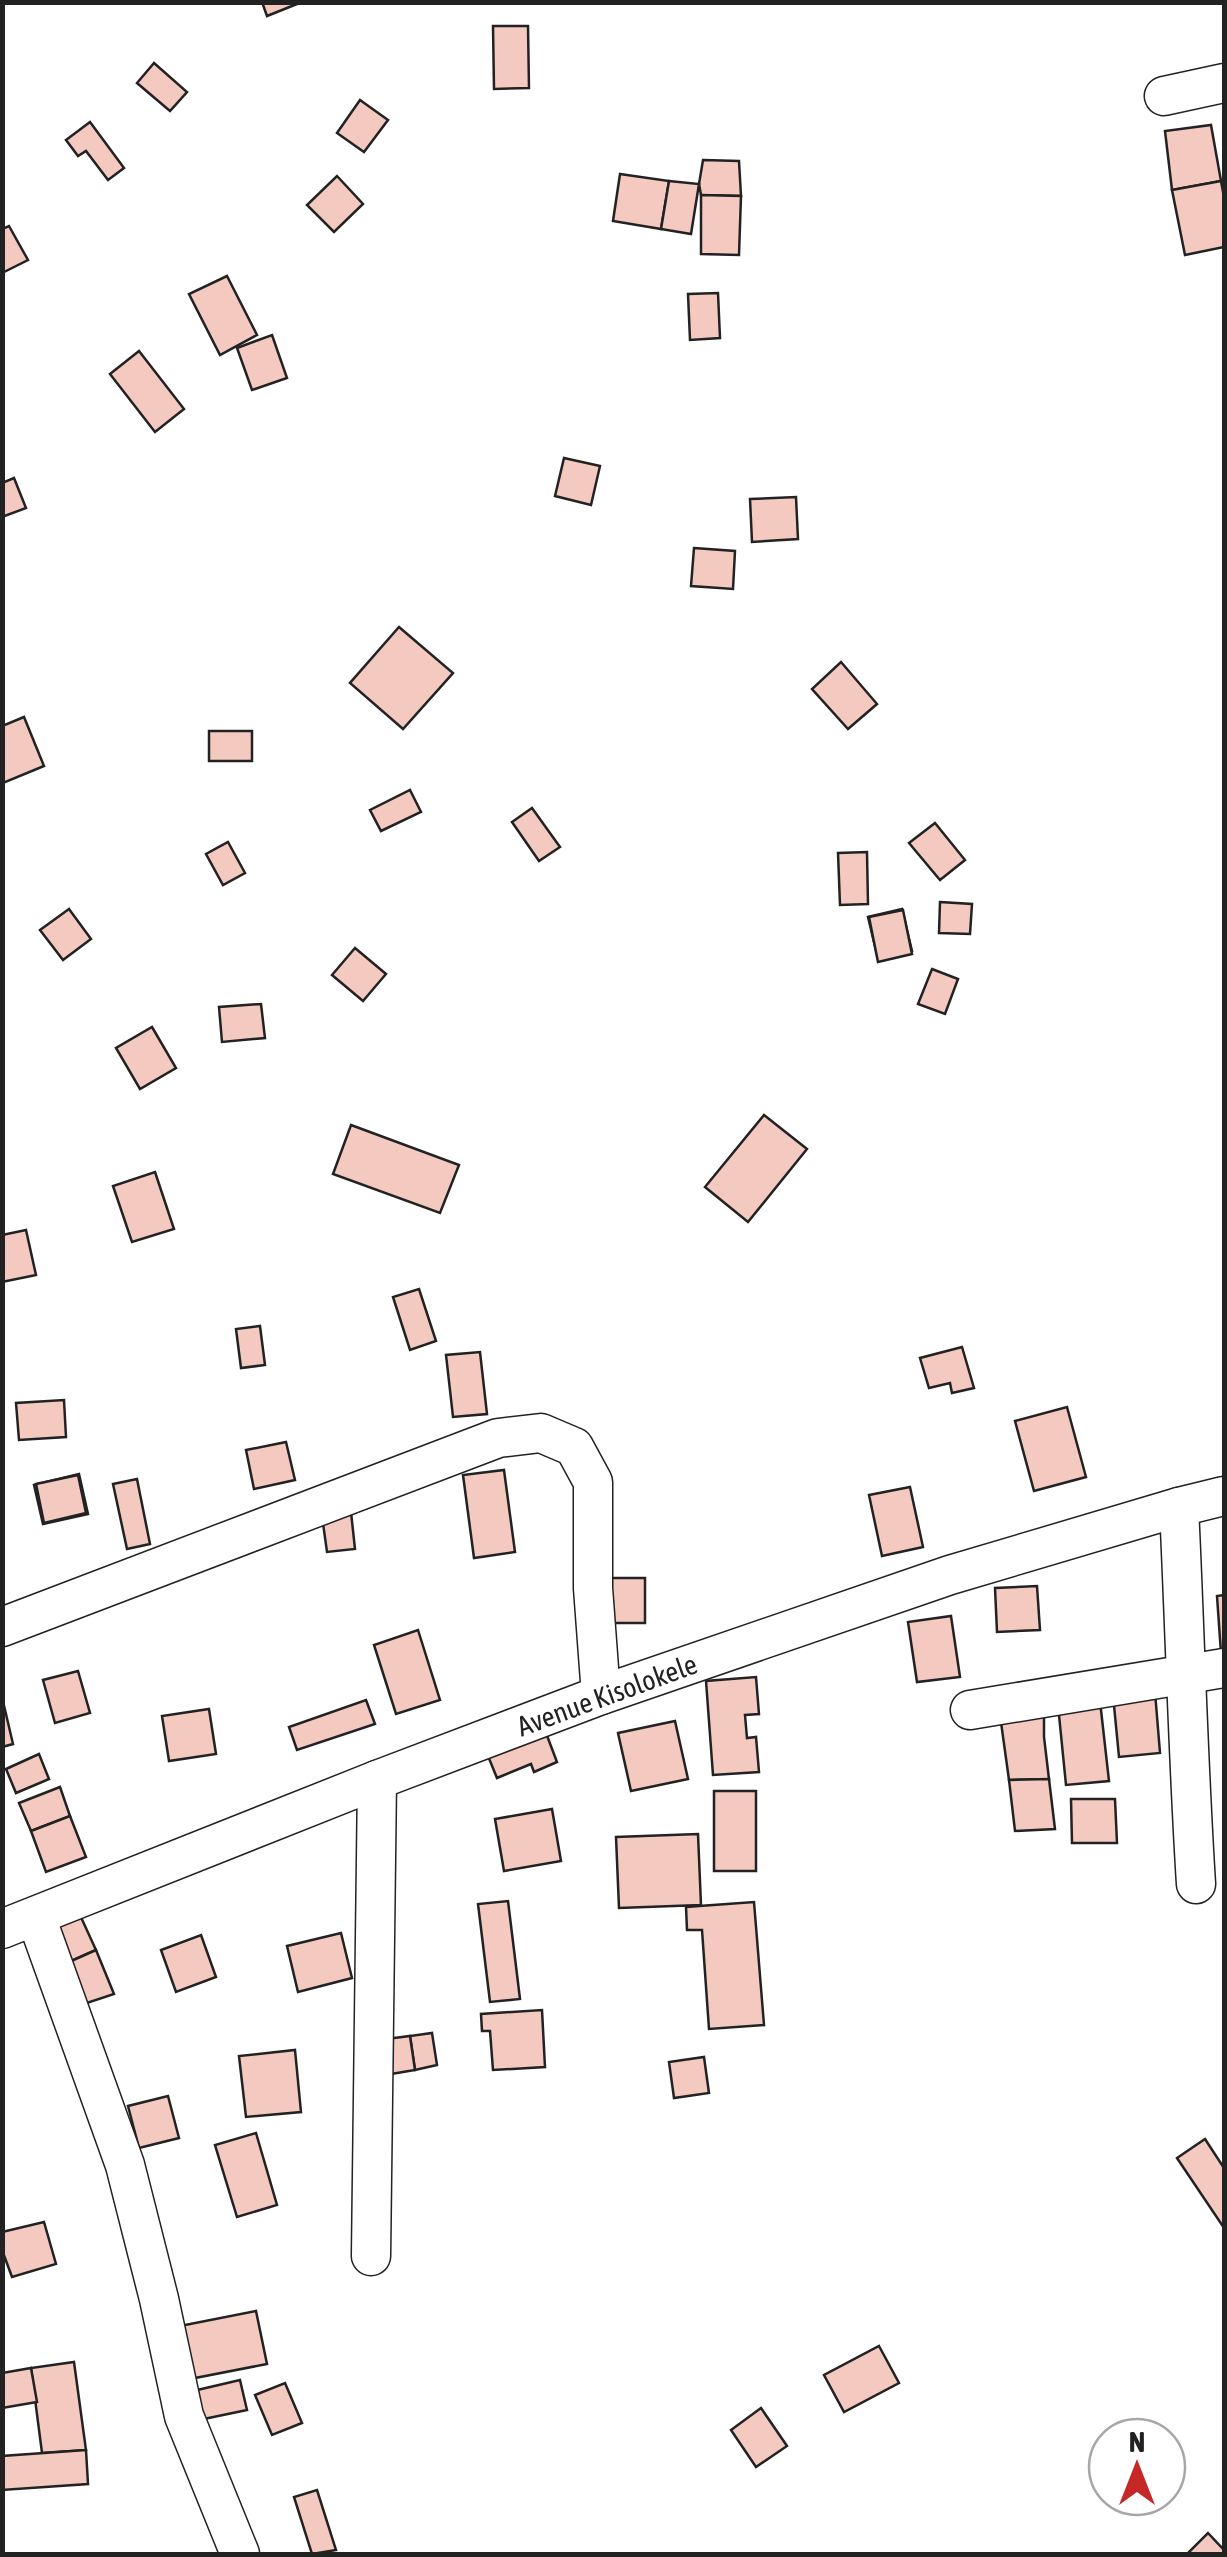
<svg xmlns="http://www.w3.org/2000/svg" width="1227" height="2557" font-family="'Asap Condensed',sans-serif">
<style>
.building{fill:#f3c9c0;stroke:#222;stroke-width:2.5}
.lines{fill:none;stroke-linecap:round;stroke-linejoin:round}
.street-casing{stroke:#222;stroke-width:41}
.street{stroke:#fff;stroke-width:38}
.labels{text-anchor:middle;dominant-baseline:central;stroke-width:8;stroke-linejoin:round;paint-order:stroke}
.street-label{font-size:28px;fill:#222;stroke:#fff}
</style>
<rect width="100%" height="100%" fill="#fff"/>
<g class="building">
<polygon points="262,2 302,2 267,16"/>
<polygon points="493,26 528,26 529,88 494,89"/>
<polygon points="154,63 187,92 170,111 137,83"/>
<polygon points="360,100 388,120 364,152 337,133"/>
<polygon points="90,122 124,168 108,180 86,151 78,156 66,140"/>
<polygon points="1211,125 1221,181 1172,190 1165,131"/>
<polygon points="703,160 739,161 741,196 701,195 699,184"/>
<polygon points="620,174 669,181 661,229 613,221"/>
<polygon points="337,176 363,204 334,232 307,205"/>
<polygon points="669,181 699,184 691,234 661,229"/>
<polygon points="1221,181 1224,197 1224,247 1185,255 1172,190"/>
<polygon points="701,195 741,196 739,255 701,254"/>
<polygon points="9,226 28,260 2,273 2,229"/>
<polygon points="227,276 257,335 220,355 189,294"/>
<polygon points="718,293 720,338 690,340 688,294"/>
<polygon points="272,335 287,378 252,390 237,348"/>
<polygon points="139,351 184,409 155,432 110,374"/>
<polygon points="564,458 600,466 591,505 555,496"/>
<polygon points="14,478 26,508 2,517 2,483"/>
<polygon points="796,497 798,539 752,542 750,499"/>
<polygon points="694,548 735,551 733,589 691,586"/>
<polygon points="399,627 453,673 403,729 350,683"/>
<polygon points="841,662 877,704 848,729 812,689"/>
<polygon points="24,717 44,766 3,783 2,726"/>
<rect x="209" y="731" width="43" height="30"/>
<polygon points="410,790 421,812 381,831 370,810"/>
<polygon points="532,808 560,847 539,861 512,822"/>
<polygon points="935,823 965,860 940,880 909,843"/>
<polygon points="228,842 245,873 223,885 206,854"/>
<polygon points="867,852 868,904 840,905 838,853"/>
<polygon points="940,902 972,904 970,934 939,933"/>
<polygon points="69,909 91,939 63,960 40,930"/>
<polygon points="902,909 912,951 878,959 868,917"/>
<polygon points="903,910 912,954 878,962 869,917"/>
<polygon points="355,948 386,974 363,1001 332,975"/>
<polygon points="932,969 958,979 945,1014 918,1004"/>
<polygon points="261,1004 265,1038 222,1042 219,1007"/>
<polygon points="152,1027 176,1068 140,1089 116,1048"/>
<polygon points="764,1115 807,1149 748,1222 705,1187"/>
<polygon points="351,1125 459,1165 440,1213 333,1174"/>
<polygon points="155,1172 174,1229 132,1242 113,1186"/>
<polygon points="26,1230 36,1275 2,1282 2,1235"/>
<polygon points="419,1289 436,1341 410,1350 393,1297"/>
<polygon points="260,1326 265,1365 241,1368 236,1329"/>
<polygon points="962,1347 974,1388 952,1393 950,1383 929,1388 920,1358"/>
<polygon points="480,1352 487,1414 453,1417 446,1355"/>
<polygon points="64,1400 66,1437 19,1440 16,1403"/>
<polygon points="1067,1407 1086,1477 1034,1491 1015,1421"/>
<polygon points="286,1442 295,1480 254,1489 246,1450"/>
<polygon points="504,1470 515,1552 474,1558 463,1475"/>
<polygon points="79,1474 88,1514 43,1524 34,1485"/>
<polygon points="78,1475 86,1513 44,1523 36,1484"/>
<polygon points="137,1479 150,1544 127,1549 113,1484"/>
<polygon points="910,1487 923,1547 882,1556 869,1495"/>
<polygon points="351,1512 355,1549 327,1552 322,1516"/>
<rect x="606" y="1578" width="39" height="45"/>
<polygon points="1037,1586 1040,1630 997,1632 995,1588"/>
<polygon points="1224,1595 1224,1653 1221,1653 1217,1596"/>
<polygon points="951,1616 960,1677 917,1682 908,1622"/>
<polygon points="418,1630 440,1700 396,1714 374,1645"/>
<polygon points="78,1671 90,1713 55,1723 43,1680"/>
<polygon points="756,1677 759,1714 745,1715 747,1738 756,1737 759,1772 713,1775 706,1681"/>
<polygon points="1155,1692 1160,1753 1119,1757 1113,1695"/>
<polygon points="2,1697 13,1744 2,1747"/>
<polygon points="366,1700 375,1724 297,1750 289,1727"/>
<polygon points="1100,1701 1109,1781 1066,1785 1058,1705"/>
<polygon points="209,1709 216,1754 169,1761 162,1716"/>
<polygon points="1044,1712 1044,1737 1049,1779 1009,1780 1000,1715"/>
<polygon points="675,1721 688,1779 631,1791 618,1733"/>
<polygon points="546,1733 557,1762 534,1772 531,1764 497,1778 488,1756"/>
<polygon points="39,1754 49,1779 16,1793 6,1769"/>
<polygon points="1049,1779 1055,1829 1015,1831 1009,1780"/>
<polygon points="60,1787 70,1816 31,1831 19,1803"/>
<rect x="714" y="1791" width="42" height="80"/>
<polygon points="1071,1799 1115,1799 1117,1843 1072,1843"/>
<polygon points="552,1809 561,1861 504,1871 495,1819"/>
<polygon points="70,1816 86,1857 46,1872 31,1831"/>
<polygon points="698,1834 701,1905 619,1908 616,1837"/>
<polygon points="508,1901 520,1999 490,2002 478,1904"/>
<polygon points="754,1902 764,2025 709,2029 702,1930 687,1930 686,1907"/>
<polygon points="80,1915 96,1950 69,1962 52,1927"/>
<polygon points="341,1933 352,1978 298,1992 287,1946"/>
<polygon points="201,1935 216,1977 176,1992 161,1950"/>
<polygon points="96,1950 114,1994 81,2005 69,1962"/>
<polygon points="542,2010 545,2067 493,2070 490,2031 482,2031 481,2014"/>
<polygon points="432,2033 437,2065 415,2070 410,2036"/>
<polygon points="410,2036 415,2070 391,2074 386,2039"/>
<polygon points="295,2050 301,2112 246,2117 239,2056"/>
<polygon points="704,2057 709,2093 674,2098 669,2062"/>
<polygon points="168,2096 179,2138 139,2148 128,2106"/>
<polygon points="256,2133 277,2205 237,2217 215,2145"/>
<polygon points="1205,2139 1224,2168 1224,2228 1177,2158"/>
<polygon points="44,2222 56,2264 12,2277 2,2250 2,2232"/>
<polygon points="256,2311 267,2364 190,2379 180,2326"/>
<polygon points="879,2346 899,2383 844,2412 824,2375"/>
<polygon points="74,2362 86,2450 42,2453 31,2368"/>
<polygon points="31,2368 37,2402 2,2408 2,2373"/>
<polygon points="240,2380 247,2410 199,2420 193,2391"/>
<polygon points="285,2383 302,2423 272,2435 255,2395"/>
<polygon points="761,2408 787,2446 756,2467 731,2430"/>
<polygon points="86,2450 88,2484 2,2490 2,2456"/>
<polygon points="317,2490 336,2550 312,2554 294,2497"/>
<polygon points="1208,2533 1224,2550 1224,2554 1187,2554"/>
</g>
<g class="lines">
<g class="street-casing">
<g id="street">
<polyline points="1164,96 1224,83"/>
<path d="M1179,1507C1185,1632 1188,1758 1196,1884"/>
<polyline points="2,1627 498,1438 541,1433 574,1447 593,1482 593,1588 601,1695"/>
<polyline points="970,1710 1224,1668"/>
<polyline points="36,1917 125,2165 159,2299 184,2416 240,2554"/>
<polyline points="2,1929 377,1780 601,1695 950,1575 1179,1507 1224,1496"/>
<polyline points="371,2256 377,1780"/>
</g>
</g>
<use href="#street" class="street"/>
</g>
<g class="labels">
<g class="street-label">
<text transform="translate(607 1695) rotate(-20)">Avenue Kisolokele</text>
</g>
</g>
<rect width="1227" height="2557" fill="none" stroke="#222222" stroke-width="10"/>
<g transform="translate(1137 2467)"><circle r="48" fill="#ffffff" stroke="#a7a7a7" stroke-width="2.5"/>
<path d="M0-8L18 38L0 25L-18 38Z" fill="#c62828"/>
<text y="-15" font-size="28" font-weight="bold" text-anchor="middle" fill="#222222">N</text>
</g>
</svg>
